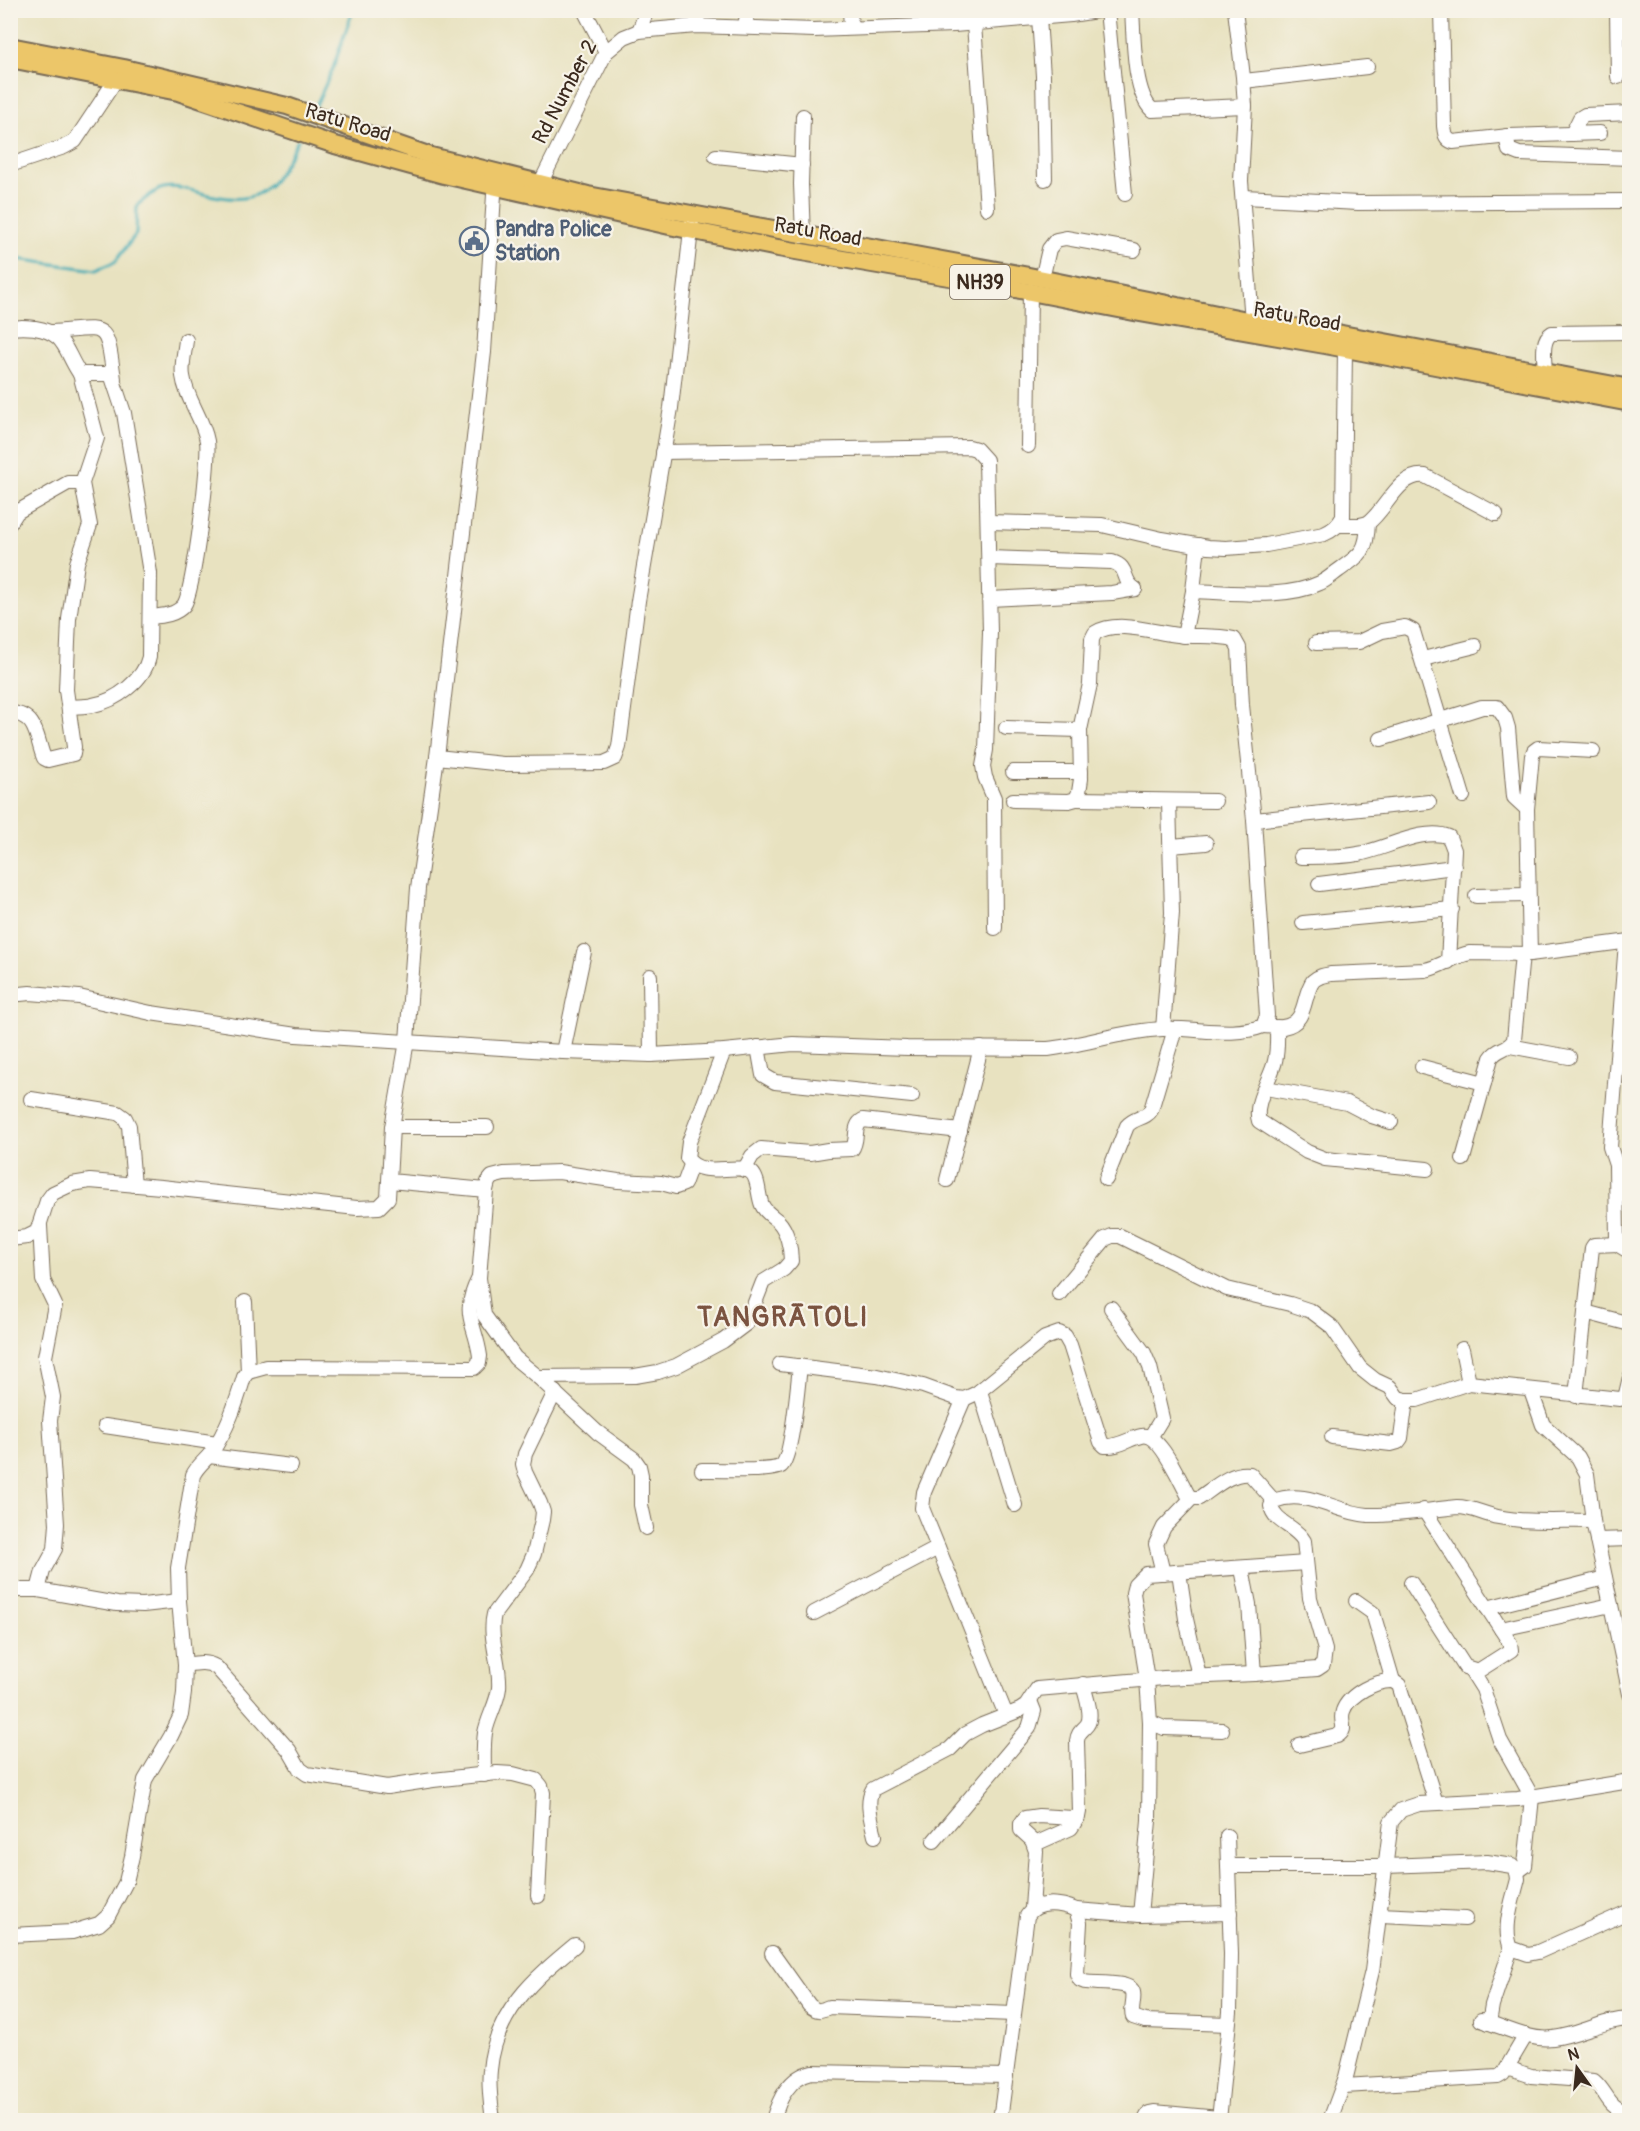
<svg xmlns="http://www.w3.org/2000/svg" width="1640" height="2131" font-family="Pangolin,sans-serif">
<style>
.lines{fill:none;stroke-linecap:round;stroke-linejoin:round}
.stream{stroke:#3aabb5;stroke-width:3}
.minor-casing{stroke:#786a57;stroke-width:16}
.major-casing{stroke:#786a57;stroke-width:20}
.minor{stroke:#fff;stroke-width:14}
.major{stroke:#ecc669;stroke-width:16}
.labels{text-anchor:middle;dominant-baseline:central;stroke-width:4.5;stroke-linejoin:round;paint-order:stroke}
.shield{fill:#f7f3e8;stroke:#73665b;stroke-width:1.5}
.shield-label{font-size:20px;font-weight:bold;fill:#3b2a1e}
.street-label{font-size:21px;fill:#3b2a1e;stroke:#f7f3e8}
.service-label{font-size:21px;font-weight:bold;fill:#4e5e75;stroke:#f7f3e8;text-anchor:start}
.district-label{font-size:27px;font-weight:bold;letter-spacing:1.5px;fill:#7b5340;stroke:#f7f3e8}
</style>
<rect width="100%" height="100%" fill="#f7f3e8"/>
<filter id="ink" filterUnits="userSpaceOnUse"><feTurbulence type="fractalNoise" baseFrequency=".0167" numOctaves="2"/><feDisplacementMap in="SourceGraphic" scale="12" xChannelSelector="R" yChannelSelector="G"/><feConvolveMatrix kernelMatrix="1 2 1 2 8 2 1 2 1" color-interpolation-filters="sRGB"/></filter>
<filter id="wash" filterUnits="userSpaceOnUse"><feTurbulence type="fractalNoise" baseFrequency=".008" numOctaves="4" result="noise"/><feDisplacementMap in="SourceGraphic" scale="24" xChannelSelector="R" yChannelSelector="G"/><feGaussianBlur stdDeviation="1.35" result="paint"/><feColorMatrix in="noise" values="0 0 0 0 0 0 0 0 0 0 0 0 0 0 0 0 0 1.4 0 .05"/><feComposite in="paint" operator="in"/></filter>
<g filter="url(#wash)">
<rect width="100%" height="100%" fill="#e8e2c0"/>
<g class="lines">
<g class="stream">
<polyline points="314,110 333,68 353,10"/>
<path d="M10,258L96,270L115,262L136,234L137,205C144,200 153,192 160,189C171,185 187,189 197,192C260,209 270,193 298,140"/>
</g>
</g>
</g>
<g filter="url(#ink)">
<g class="lines">
<g class="minor-casing">
<g id="minor">
<polyline points="584,10 606,52"/>
<polyline points="850,10 851,28"/>
<polyline points="1107,10 1125,194"/>
<path d="M1132,10C1134,37 1133,92 1152,110L1245,106"/>
<polyline points="1235,10 1243,77 1245,106 1241,181 1252,321"/>
<path d="M1441,10L1444,126C1445,134 1445,139 1453,142L1509,136L1600,133"/>
<polyline points="1617,10 1618,77"/>
<polyline points="1039,18 1043,76 1045,179"/>
<polyline points="974,24 987,208"/>
<polyline points="696,26 699,10"/>
<polyline points="745,26 748,10"/>
<polyline points="639,31 647,10"/>
<polyline points="1244,81 1367,67"/>
<polyline points="1572,134 1580,118 1585,115 1630,113"/>
<polyline points="1506,136 1509,150 1519,154 1630,158"/>
<polyline points="716,156 802,165"/>
<polyline points="10,165 64,147 75,141 121,72"/>
<polyline points="541,182 606,52 624,37 639,31 696,26 814,30 954,25 1071,15 1103,10"/>
<polyline points="1244,197 1358,203 1630,201"/>
<polyline points="803,236 801,184 803,116"/>
<polyline points="1042,279 1049,249 1056,240 1066,238 1134,250"/>
<path d="M10,329C19,326 26,327 35,328C67,333 64,351 80,374H111L124,413L150,573L149,657C144,680 116,701 93,705C85,707 77,706 69,707"/>
<path d="M52,332C108,328 106,320 114,379"/>
<path d="M1545,374C1545,361 1540,340 1552,333L1630,332"/>
<polyline points="1028,446 1030,291"/>
<polyline points="663,452 969,447 976,449 986,460 990,632 986,750 983,766 985,777 994,798 995,928"/>
<path d="M989,522L1102,525L1162,539L1208,547L1226,548L1266,545L1324,534C1333,530 1338,526 1343,517L1345,348"/>
<polyline points="10,523 17,512 68,483 82,483"/>
<path d="M1339,525H1360L1368,523C1387,509 1398,473 1425,476L1496,514"/>
<path d="M989,558L1112,562C1130,567 1121,581 1135,589"/>
<path d="M1193,591C1232,592 1285,600 1320,583C1327,580 1333,574 1339,570C1362,554 1367,551 1368,523"/>
<polyline points="990,599 1112,593 1135,589"/>
<path d="M150,617C162,616 176,615 184,605C194,591 210,460 207,441C203,418 186,399 183,376C181,365 185,351 186,340"/>
<polyline points="1184,636 1193,591 1198,545"/>
<polyline points="1316,643 1359,642 1382,631 1405,627 1413,631 1463,796"/>
<polyline points="1423,659 1475,646"/>
<path d="M10,713C38,714 36,739 44,758L48,760L73,754L74,747L66,690L69,619L77,563L90,525L82,483L97,438L80,374"/>
<polyline points="1006,728 1080,730"/>
<polyline points="1381,739 1482,707 1497,707 1505,718 1508,728 1514,797 1527,809"/>
<polyline points="437,757 503,764 604,763 615,758 619,747 638,601 671,408 692,221"/>
<polyline points="1013,772 1081,772"/>
<polyline points="1076,799 1215,801"/>
<polyline points="1254,820 1429,802"/>
<polyline points="1171,846 1206,843"/>
<path d="M1301,857C1320,856 1340,858 1358,854C1383,850 1425,826 1449,837L1454,850L1448,962"/>
<polyline points="1319,884 1454,867"/>
<polyline points="1476,896 1528,895"/>
<polyline points="1303,923 1452,909"/>
<polyline points="1626,942 1610,1147 1616,1165 1617,1241 1620,1246 1630,1252"/>
<polyline points="1530,954 1527,809 1532,756 1534,751 1538,748 1593,751"/>
<polyline points="650,976 651,1055"/>
<path d="M10,995L30,993L79,997L151,1013L296,1035L563,1052L651,1055L724,1051L793,1044L907,1048L1048,1049C1087,1044 1123,1031 1162,1029C1195,1027 1232,1038 1263,1026L1267,1016L1254,820L1242,705L1239,648L1234,639C1216,635 1197,637 1178,635C1154,633 1118,619 1095,633L1092,639L1090,684L1080,730L1081,779L1079,792L1076,799L1069,801L1013,800"/>
<path d="M1263,1026C1270,1026 1277,1028 1283,1027C1308,1023 1302,996 1313,981C1318,976 1325,975 1331,974L1425,970C1441,967 1453,956 1470,953L1530,954L1630,941"/>
<path d="M1277,1027C1277,1038 1278,1049 1275,1061C1271,1079 1253,1103 1259,1121L1307,1152L1325,1159L1427,1169"/>
<polyline points="1163,1029 1172,913 1169,801"/>
<polyline points="1510,1046 1569,1057"/>
<polyline points="758,1047 763,1075 775,1082 912,1096"/>
<polyline points="563,1052 584,952"/>
<polyline points="1422,1067 1484,1083"/>
<polyline points="1266,1088 1347,1103 1372,1116 1391,1122"/>
<polyline points="31,1099 118,1113 125,1118 129,1126 134,1185"/>
<polyline points="392,1127 487,1127"/>
<path d="M1463,1159L1491,1058C1497,1048 1508,1050 1514,1040L1522,954"/>
<path d="M744,1170L752,1156L761,1149L810,1153L828,1150L852,1149C859,1140 852,1126 863,1120L960,1131"/>
<path d="M1106,1179L1127,1126C1134,1117 1146,1119 1151,1110L1175,1029"/>
<polyline points="947,1180 981,1048"/>
<polyline points="390,1181 486,1190 488,1182 492,1177 504,1174 559,1172 618,1181 661,1183 676,1187 684,1184 691,1165"/>
<polyline points="486,1190 479,1278 484,1315 515,1358 538,1377 597,1432 634,1459 639,1466 641,1475 641,1505 646,1528"/>
<polyline points="10,1239 27,1237 37,1232 47,1201 53,1193 72,1184 90,1181 161,1187 357,1208 379,1207 388,1198 392,1127 407,1041 418,888 437,757 484,352 495,179"/>
<polyline points="1059,1294 1105,1239 1112,1236 1120,1236 1227,1289 1290,1304 1311,1311 1331,1326 1360,1368 1375,1380 1390,1387 1398,1398 1406,1400 1417,1400 1469,1383 1620,1399 1625,1398 1630,1377"/>
<polyline points="245,1302 248,1372"/>
<polyline points="1111,1308 1144,1353 1150,1367 1162,1418 1151,1436"/>
<polyline points="1585,1312 1630,1324"/>
<polyline points="1462,1349 1469,1383"/>
<path d="M780,1364L877,1376L923,1386L956,1398L964,1399L977,1393L1045,1338L1059,1333L1065,1336L1070,1345L1101,1442L1105,1446C1119,1447 1128,1439 1141,1436C1159,1431 1180,1481 1188,1495L1192,1498H1199C1214,1488 1232,1471 1250,1474L1274,1501"/>
<path d="M538,1377L635,1376L658,1372L676,1366L723,1341L747,1323L763,1282L784,1269L791,1261C791,1248 787,1230 778,1221C772,1216 765,1212 762,1205C758,1196 759,1180 752,1173C738,1160 702,1181 687,1158L689,1142L724,1051"/>
<polyline points="980,1391 1015,1505"/>
<polyline points="1531,1391 1543,1425 1578,1457 1587,1474 1593,1521 1630,1694"/>
<polyline points="1576,1396 1592,1248 1594,1245 1618,1244"/>
<polyline points="964,1399 924,1492 922,1508 1006,1715"/>
<polyline points="105,1426 217,1443"/>
<polyline points="1332,1437 1391,1444 1398,1442 1401,1438 1406,1400"/>
<polyline points="209,1456 291,1466"/>
<path d="M702,1470C716,1470 773,1472 781,1466C792,1458 798,1383 800,1366"/>
<polyline points="1597,1540 1630,1539"/>
<polyline points="1242,1569 1249,1604 1254,1674"/>
<polyline points="1179,1572 1186,1619 1199,1676"/>
<polyline points="1163,1573 1156,1544 1164,1527 1192,1498"/>
<polyline points="1411,1583 1465,1667 1478,1671 1511,1650 1510,1643 1424,1510"/>
<polyline points="10,1590 38,1590 117,1604 143,1605 179,1601"/>
<polyline points="38,1590 43,1571 55,1549 57,1524 50,1421 53,1397 45,1357 55,1305 43,1280 40,1226"/>
<polyline points="1356,1601 1373,1613 1375,1620 1393,1681"/>
<polyline points="1487,1608 1605,1578"/>
<polyline points="814,1613 938,1548"/>
<polyline points="1501,1629 1611,1605"/>
<path d="M185,1665C197,1663 206,1661 216,1667L289,1750L300,1769L307,1774L387,1787L433,1780L497,1773L513,1774L536,1780L541,1786L543,1793L538,1896"/>
<polyline points="1471,1670 1483,1689 1500,1740 1532,1797 1525,1866 1517,1872"/>
<polyline points="1222,1730 1164,1728 1150,1722 1147,1679 1133,1593 1135,1585 1146,1574 1306,1563"/>
<path d="M1299,1745L1337,1736C1349,1729 1339,1722 1343,1711C1349,1694 1377,1680 1393,1681L1399,1685L1436,1803"/>
<path d="M484,1775C484,1761 483,1746 485,1733C488,1717 497,1704 499,1688C501,1664 488,1637 494,1614L527,1570L534,1554L542,1520L543,1512L540,1503L525,1472L523,1464L525,1454L555,1392"/>
<path d="M875,1836C872,1822 865,1802 873,1789L950,1749L965,1734L982,1725L1020,1710L1026,1706L1037,1689L1164,1678L1254,1674L1317,1669L1323,1665L1325,1650L1310,1598L1304,1541C1296,1526 1274,1523 1271,1506L1274,1501C1307,1488 1335,1513 1368,1515C1397,1516 1428,1510 1457,1507C1472,1507 1483,1514 1498,1517C1528,1523 1562,1520 1593,1521"/>
<polyline points="934,1841 1029,1728 1034,1711 1030,1701"/>
<polyline points="1035,1844 1071,1828 1078,1817"/>
<path d="M1228,1866H1386L1487,1862L1512,1866L1517,1872L1518,1879C1513,1900 1502,1927 1511,1948L1528,1954L1538,1952L1630,1911"/>
<path d="M1032,1908L1036,1851L1032,1840L1021,1830V1824L1025,1818L1039,1816L1073,1818L1078,1817L1079,1812L1077,1741C1078,1732 1082,1731 1087,1725C1094,1715 1085,1695 1083,1684"/>
<polyline points="1076,1910 1140,1915 1230,1913"/>
<polyline points="1140,1915 1149,1821 1150,1722"/>
<polyline points="1380,1915 1465,1919"/>
<path d="M10,1935L72,1932L99,1924L108,1916L126,1882L132,1856L145,1780L171,1736L181,1715L184,1693L185,1665L179,1601L178,1568L193,1475C198,1465 205,1461 211,1453C227,1430 236,1404 244,1377L248,1372L266,1367L474,1368L479,1363L480,1356C475,1321 460,1315 479,1278"/>
<path d="M772,1953L809,2005C817,2012 820,2011 829,2007L1014,2014"/>
<path d="M1481,2020C1504,2027 1529,2041 1553,2038C1580,2035 1602,2020 1630,2019"/>
<polyline points="1489,2023 1492,2005 1511,1948"/>
<path d="M1507,2068L1531,2076L1594,2081C1609,2094 1607,2109 1630,2112"/>
<polyline points="1344,2086 1498,2077 1503,2074 1526,2035"/>
<path d="M493,2120C491,2104 488,2087 490,2070C495,2012 534,1979 575,1945"/>
<path d="M773,2120C779,2099 789,2077 812,2072L1006,2076"/>
<path d="M1000,2120L1027,1916C1037,1900 1060,1903 1076,1910L1080,1923L1077,1974L1080,1980L1085,1982C1095,1984 1130,1981 1133,1992C1135,2000 1130,2009 1133,2017L1145,2021L1228,2024"/>
<polyline points="1145,2120 1149,2113 1154,2112 1219,2118"/>
<polyline points="1219,2120 1230,2012 1231,1954 1227,1836"/>
<polyline points="1330,2120 1346,2077 1372,1971 1391,1822 1401,1810 1419,1804 1518,1799 1630,1781"/>
</g>
</g>
<g class="major-casing">
<g id="major">
<polyline points="10,46 124,68 287,106 431,156 588,195 1029,276 1252,321 1342,334 1630,388"/>
<polyline points="10,59 178,92 335,145 444,175 674,227 778,248 984,283 1134,312 1325,345 1630,403"/>
</g>
</g>
<use href="#minor" class="minor"/>
<use href="#major" class="major"/>
</g>
</g>
<defs>
<g id="civic-ring" transform="scale(1.5)"><circle r="9.5" fill="#f7f3e8" stroke="#5c6f8a" stroke-width="1.5"/><path d="M-.6-6.5H3V-4.5H.6V-3L4-1V1h2V6H-6V1h2V-1L-.6-3ZM-1.2 2.5V6h2.4V2.5Z" fill="#5c6f8a"/></g>
</defs>
<g fill-rule="evenodd">
<use href="#civic-ring" x="474" y="241"/>
</g>
<g class="labels">
<rect class="shield" x="950" y="265" width="60" height="34" rx="4.5"/>
<g class="shield-label">
<text x="980" y="282">NH39</text>
</g>
<g class="street-label">
<text transform="translate(565 92) rotate(-62)">Rd Number 2</text>
<text transform="translate(348 123) rotate(17)">Ratu Road</text>
<text transform="translate(818 232) rotate(10)">Ratu Road</text>
<text transform="translate(1297 317) rotate(10)">Ratu Road</text>
</g>
<g class="service-label">
<text x="495" y="229">Pandra Police<tspan x="495" dy="24">Station</tspan></text>
</g>
<g class="district-label">
<text x="783" y="1317">TANGRĀTOLI</text>
</g>
</g>
<rect width="1640" height="2131" fill="none" stroke="#f7f3e8" stroke-width="36"/>
<g transform="translate(1577 2068) rotate(345)" stroke="#f7f3e8" stroke-width="4.5" paint-order="stroke">
<path d="M0-4.5L10 22L0 15L-10 22Z" fill="#3b2a1e"/>
<text y="-9" font-size="16" font-weight="bold" text-anchor="middle" fill="#3b2a1e">N</text>
</g>
</svg>
